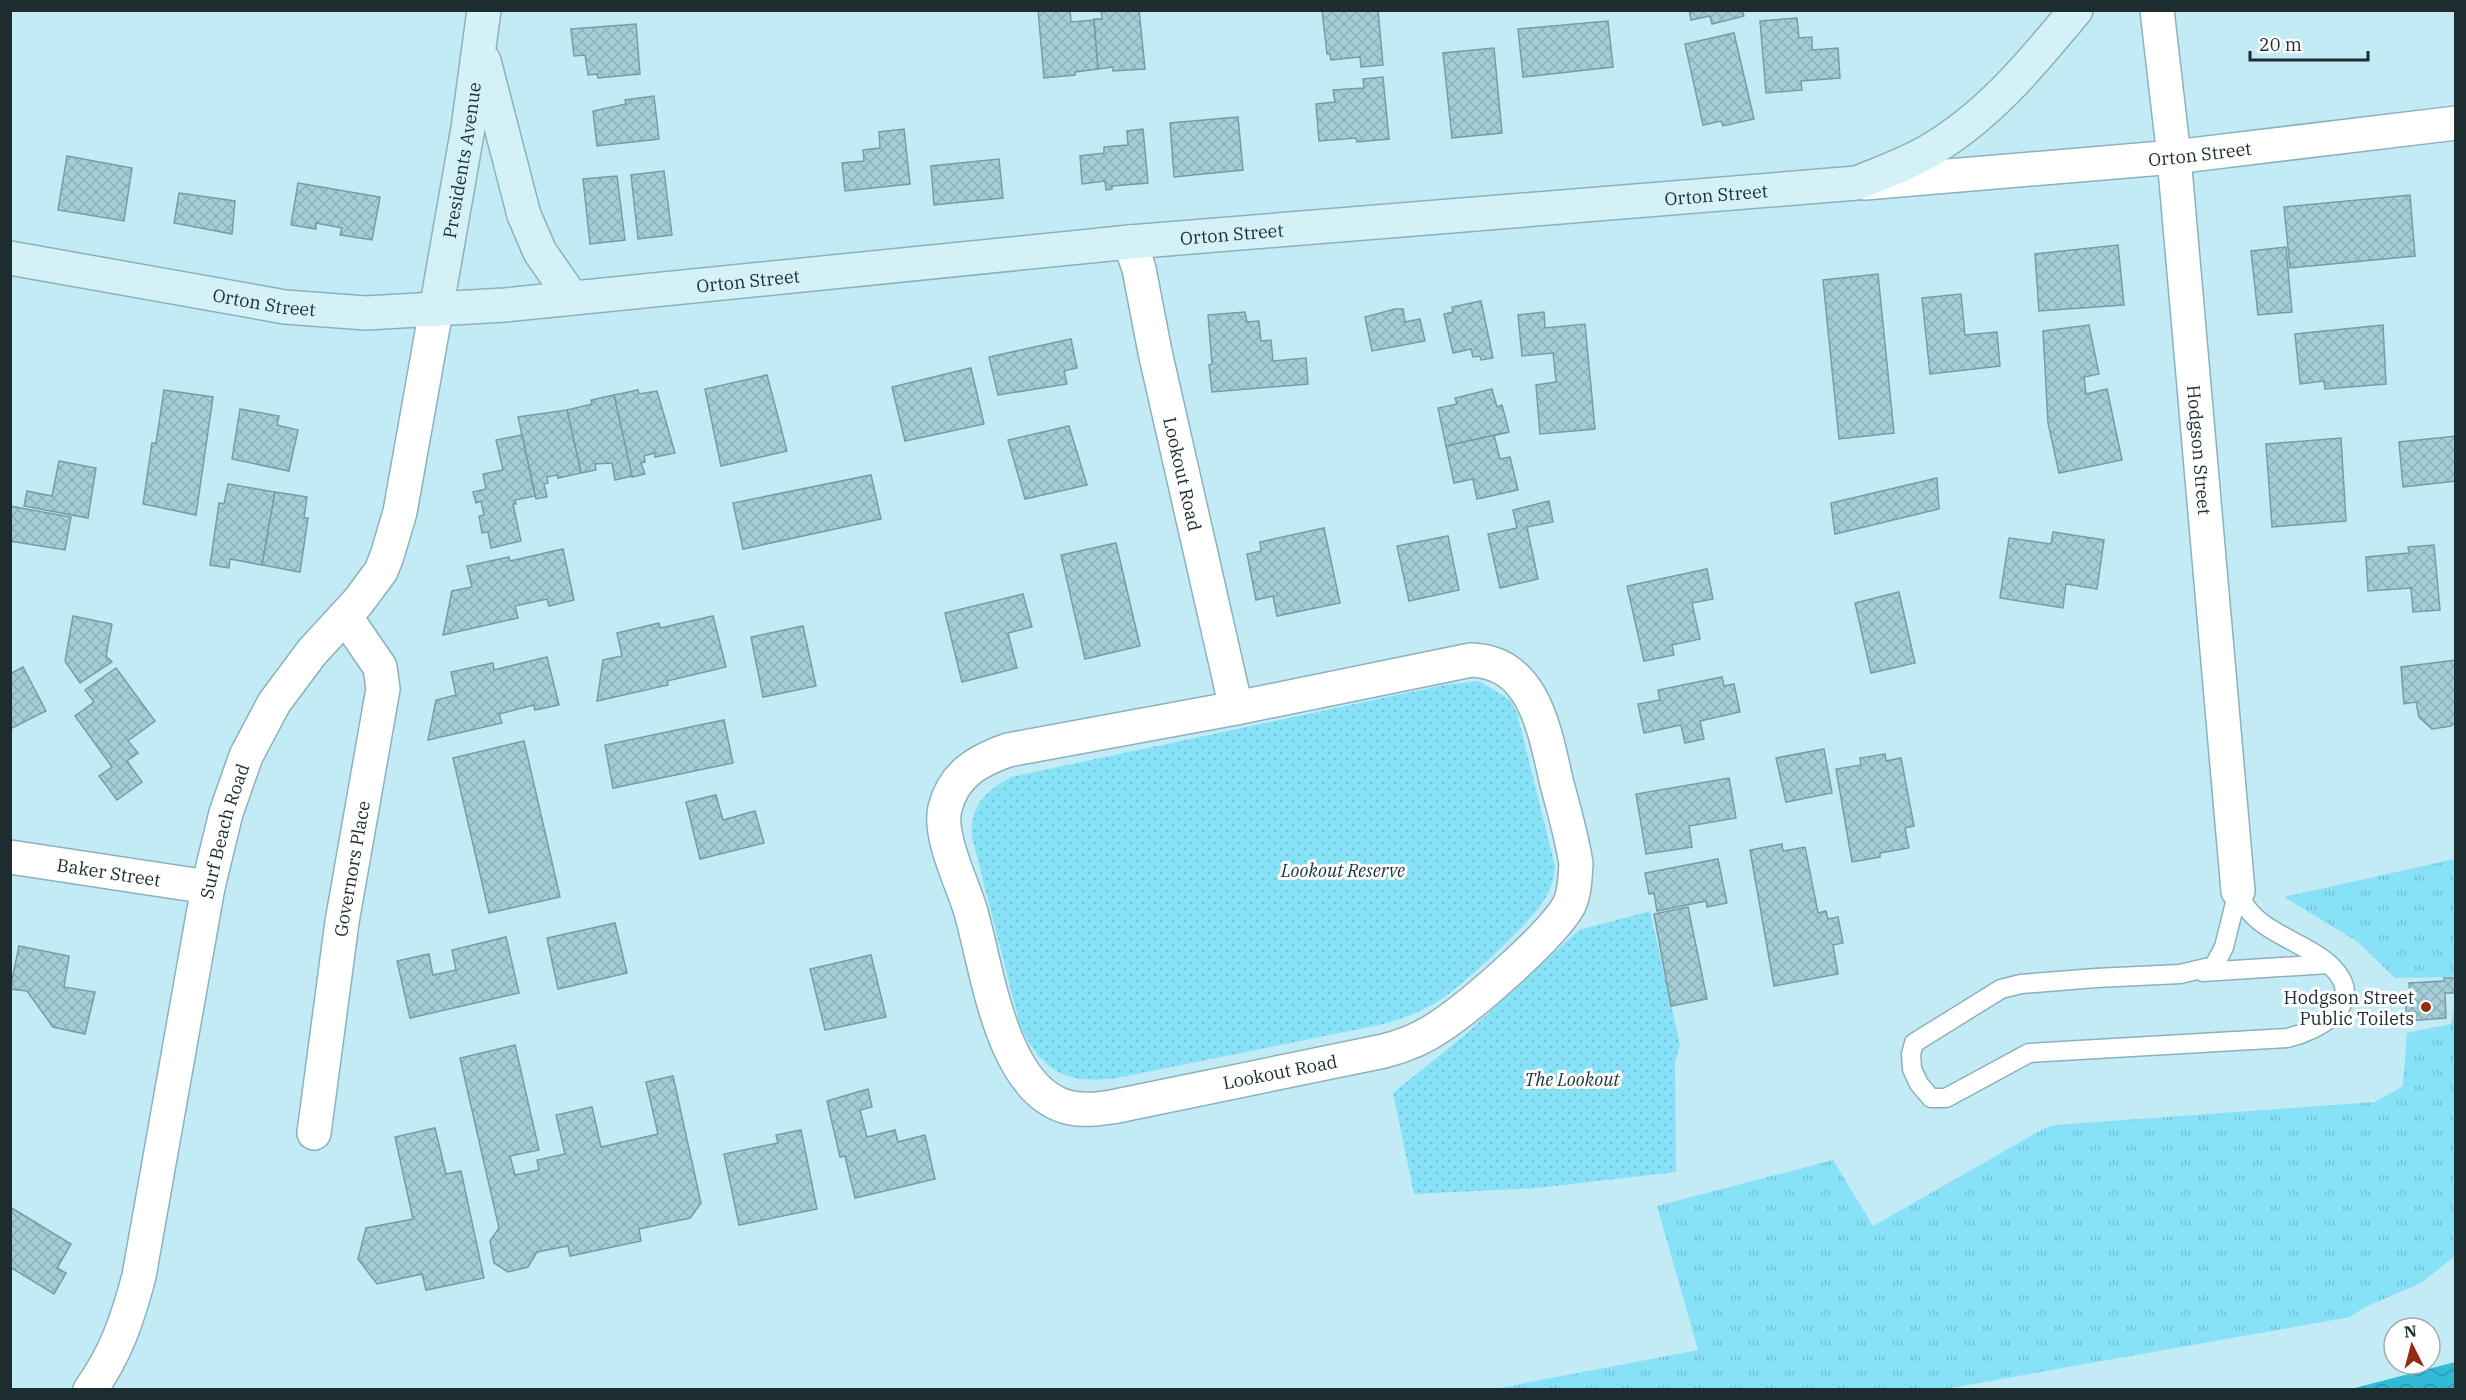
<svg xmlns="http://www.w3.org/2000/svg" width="2466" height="1400" font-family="'IBM Plex Serif',serif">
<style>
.grass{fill:url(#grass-tufts)}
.park{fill:url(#park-dots)}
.water{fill:url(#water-waves)}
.building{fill:url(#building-cross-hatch);stroke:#769da7;stroke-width:1.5}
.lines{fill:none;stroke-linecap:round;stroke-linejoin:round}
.lane-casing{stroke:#8bb2bc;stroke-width:21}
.street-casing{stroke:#8bb2bc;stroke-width:36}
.secondary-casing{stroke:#8bb2bc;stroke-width:36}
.lane{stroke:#fff;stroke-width:18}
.street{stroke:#fff;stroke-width:33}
.secondary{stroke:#d4f1f8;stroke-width:33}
.poi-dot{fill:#942c12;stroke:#fff;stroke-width:2}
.labels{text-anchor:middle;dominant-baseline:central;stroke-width:6;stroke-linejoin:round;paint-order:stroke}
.street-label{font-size:18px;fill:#1c2c2f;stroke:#fff}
.park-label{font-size:18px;font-style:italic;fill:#1d3338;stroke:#fff}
.poi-label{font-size:18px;fill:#1c2c2f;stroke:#fff;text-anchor:end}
</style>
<defs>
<pattern id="grass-tufts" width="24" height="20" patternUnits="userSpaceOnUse" patternTransform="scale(1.5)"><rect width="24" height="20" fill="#87e2f8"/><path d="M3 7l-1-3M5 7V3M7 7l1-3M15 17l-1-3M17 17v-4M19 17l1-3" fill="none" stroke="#74c2d5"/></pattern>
<pattern id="park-dots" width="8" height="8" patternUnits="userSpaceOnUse" patternTransform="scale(1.5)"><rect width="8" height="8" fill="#87e2f8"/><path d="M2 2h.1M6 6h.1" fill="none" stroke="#74c2d5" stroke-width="1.8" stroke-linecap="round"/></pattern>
<pattern id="water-waves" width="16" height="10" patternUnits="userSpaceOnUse" patternTransform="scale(1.5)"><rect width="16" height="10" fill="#33bbd6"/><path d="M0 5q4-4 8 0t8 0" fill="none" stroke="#2a98ae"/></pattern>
<pattern id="building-cross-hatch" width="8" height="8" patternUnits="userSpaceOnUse" patternTransform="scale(1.5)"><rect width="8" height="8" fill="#a5cdd7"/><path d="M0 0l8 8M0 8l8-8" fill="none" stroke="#8db0b9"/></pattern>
</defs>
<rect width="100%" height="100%" fill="#c2ebf5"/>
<g class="grass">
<polygon points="2455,859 2455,977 2395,978 2358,942 2284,897"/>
<polygon points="2455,1004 2455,1256 2421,1283 2365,1307 2350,1317 1945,1389 1494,1389 1698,1350 1657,1206 1833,1160 1873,1226 2043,1129 2055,1125 2375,1102 2403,1086 2407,1033 2451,1024"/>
</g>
<g class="park">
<path d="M1479,681L1510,700L1517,713L1555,866C1554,877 1552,887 1546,897C1535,919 1465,983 1443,998C1425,1010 1405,1018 1384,1024L1117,1078C1066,1085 1041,1071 1020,1025L972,837C969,806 986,791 1011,777L1444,685Z"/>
<polygon points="1650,911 1680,1045 1675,1062 1676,1172 1537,1188 1414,1194 1393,1093 1466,1034 1579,930"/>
</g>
<polygon class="water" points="2455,1362 2455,1389 2351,1389"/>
<g class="building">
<polygon points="1038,10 1070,10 1071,22 1094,20 1098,69 1075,72 1075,75 1044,78"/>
<polygon points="1101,10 1139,10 1145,69 1113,71 1113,67 1098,69 1094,19 1102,19"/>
<polygon points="1322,10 1378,10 1383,65 1361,67 1360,57 1331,60 1330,54 1327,54"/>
<polygon points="1689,10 1742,10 1744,16 1712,24 1710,16 1691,20"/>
<polygon points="1797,18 1799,38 1812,37 1812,50 1838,48 1840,78 1801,81 1802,90 1766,93 1760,21"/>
<polygon points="1608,21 1613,67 1523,77 1518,29"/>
<polygon points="636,24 640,74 598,78 597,74 588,75 585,55 574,56 571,29"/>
<polygon points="1734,33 1754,119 1723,126 1721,121 1703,125 1685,44"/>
<polygon points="1494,48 1502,133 1452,138 1443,53"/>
<polygon points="1383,77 1389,139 1357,142 1356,138 1319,141 1316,104 1335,102 1333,90 1364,88 1363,79"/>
<polygon points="654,96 659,139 597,146 593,111 626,104 625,100"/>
<polygon points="1238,117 1243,170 1174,177 1170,123"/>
<polygon points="904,129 910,184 845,191 842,163 864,161 863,150 880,148 879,132"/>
<polygon points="1143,129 1148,183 1112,186 1112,189 1106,190 1105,181 1082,184 1080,156 1104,153 1104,147 1128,145 1127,131"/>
<polygon points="67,156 132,168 124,221 58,210"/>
<polygon points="999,159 1003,198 934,205 931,166"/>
<polygon points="664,171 672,235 638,239 631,175"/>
<polygon points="617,176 625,240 590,244 583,179"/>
<polygon points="298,183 380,197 372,240 340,235 342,228 316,223 316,229 291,225"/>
<polygon points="179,193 235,201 232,234 174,223"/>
<polygon points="2410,195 2415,256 2290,268 2284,207"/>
<polygon points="2118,245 2124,305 2039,311 2035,254"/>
<polygon points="2286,247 2292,312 2258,315 2251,251"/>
<polygon points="1878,274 1894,433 1839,439 1823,280"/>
<polygon points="1961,294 1965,335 1997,332 2000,366 1930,374 1922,298"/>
<polygon points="1481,301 1493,358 1481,360 1480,356 1473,357 1471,349 1453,353 1444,314 1453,312 1452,307"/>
<polygon points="1395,309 1403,309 1405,322 1420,319 1425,341 1372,351 1365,317"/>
<polygon points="1245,312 1247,322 1259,321 1261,341 1271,340 1273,361 1306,358 1308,384 1212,392 1209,365 1212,364 1208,315"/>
<polygon points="1544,312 1545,328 1585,324 1595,429 1540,434 1536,385 1556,382 1553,353 1522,356 1518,315"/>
<polygon points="2089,325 2099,374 2084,377 2086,394 2107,389 2122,460 2059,473 2048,423 2043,331"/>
<polygon points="2383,325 2386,384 2325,389 2324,381 2300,384 2295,334"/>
<polygon points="1071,339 1077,368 1064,371 1067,384 998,395 989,357"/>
<polygon points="971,368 984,424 905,441 892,387"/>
<polygon points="767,375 787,451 721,466 705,389"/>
<polygon points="1492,389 1497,407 1502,405 1509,432 1446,446 1438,408 1457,404 1455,398"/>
<polygon points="164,390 213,397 196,515 143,504 152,443 156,443"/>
<polygon points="638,390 639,394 657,391 675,453 655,457 655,453 644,456 645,462 641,463 645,474 632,477 614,395"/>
<polygon points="614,395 632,476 615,480 612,463 595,464 596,470 581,473 567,410 592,404 591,400"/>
<polygon points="240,409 279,416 277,425 298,430 289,471 232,459"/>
<polygon points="567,410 581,473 558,478 557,475 547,477 548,483 544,484 547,497 536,499 518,417"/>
<polygon points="1069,426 1087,485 1025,499 1008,440"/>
<polygon points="1509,432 1494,435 1500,459 1510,457 1518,490 1477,499 1473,479 1454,483 1446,446"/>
<polygon points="522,435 535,496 515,500 516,504 513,504 521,541 491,548 488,532 482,533 479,516 484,515 481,501 476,503 473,492 486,489 483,474 503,470 496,440"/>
<polygon points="2456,436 2456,481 2403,487 2399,442"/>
<polygon points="2341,438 2346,521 2272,527 2266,444"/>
<polygon points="59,461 96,468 88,518 24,506 27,491 52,496"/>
<polygon points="871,475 881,519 743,549 733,503"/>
<polygon points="1937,478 1939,509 1835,534 1831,503"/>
<polygon points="228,484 275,492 262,565 230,559 229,568 210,565 219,503 224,504"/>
<polygon points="275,492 307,497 304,518 308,518 300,572 262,565"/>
<polygon points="1549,501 1553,522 1527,527 1538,579 1500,588 1488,534 1517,528 1513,510"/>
<polygon points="10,506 71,517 65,550 10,541"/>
<polygon points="1324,528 1340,603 1277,616 1273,596 1256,600 1247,554 1261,551 1260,542"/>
<polygon points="2053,532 2104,540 2097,589 2066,584 2063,608 2000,598 2009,538 2051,544"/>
<polygon points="1448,536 1459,590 1409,601 1397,546"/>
<polygon points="1116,543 1140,646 1085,659 1061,555"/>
<polygon points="2434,545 2440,610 2413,612 2411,588 2368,591 2366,557 2409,553 2408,547"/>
<polygon points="563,549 574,600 549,606 547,599 515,606 518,618 443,635 452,591 472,587 467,566 509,557 510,561"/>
<polygon points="1707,569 1713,599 1692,603 1700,639 1672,645 1674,655 1644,661 1627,586"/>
<polygon points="1899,592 1915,663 1871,673 1855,603"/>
<polygon points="1023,594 1032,627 1008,633 1017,668 962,682 945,613"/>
<polygon points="73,616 112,624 106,656 112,662 80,683 65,661"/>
<polygon points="713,616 726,667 667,681 668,685 597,701 603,660 622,656 617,633 659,623 660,628"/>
<polygon points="803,626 816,686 763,697 751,637"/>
<polygon points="547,657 559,705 535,710 534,705 499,714 502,723 428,740 436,700 456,695 451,672 493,663 494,670"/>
<polygon points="2456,660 2456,721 2451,726 2432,729 2419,717 2416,702 2404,704 2401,667"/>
<polygon points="23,667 46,711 10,729 10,674"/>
<polygon points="116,668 155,721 128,741 138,753 127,761 142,782 117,800 99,776 112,767 75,716 94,702 85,690"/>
<polygon points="1722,677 1724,686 1734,684 1740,712 1700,721 1704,739 1685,743 1681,725 1644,733 1638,704 1660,700 1658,690"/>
<polygon points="724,720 733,763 613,788 605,745"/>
<polygon points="524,741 560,897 489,913 453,758"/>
<polygon points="1824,749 1832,793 1786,802 1776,758"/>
<polygon points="1885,754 1886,761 1901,758 1914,826 1905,828 1909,848 1880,853 1880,857 1852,862 1836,769 1861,765 1860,758"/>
<polygon points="1729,778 1736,818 1689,826 1692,847 1646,854 1636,794"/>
<polygon points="716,795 723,820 755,811 764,843 700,859 686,802"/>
<polygon points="1782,844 1783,851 1805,847 1818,913 1826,911 1828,919 1838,917 1843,943 1833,945 1838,974 1774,986 1750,850"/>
<polygon points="1718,859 1727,903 1707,907 1706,901 1657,911 1654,893 1649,894 1645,873"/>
<polygon points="1688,907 1707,999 1671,1006 1654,914"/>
<polygon points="615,923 627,973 558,989 547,938"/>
<polygon points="506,937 519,993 410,1018 397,961 429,954 433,975 456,970 452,950"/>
<polygon points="19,946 69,956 64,987 95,992 85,1034 53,1027 27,991 10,989"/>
<polygon points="871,955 886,1017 825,1030 810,969"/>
<polygon points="2444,978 2456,978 2456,993 2445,993 2446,1018 2407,1021 2405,996 2410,995 2409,983 2444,981"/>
<polygon points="515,1045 539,1150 510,1156 515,1175 539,1170 537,1160 565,1154 556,1115 592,1107 601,1147 658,1134 646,1082 673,1076 701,1203 690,1218 639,1229 641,1241 570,1256 568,1246 537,1252 528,1267 508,1272 494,1263 490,1241 499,1228 460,1058"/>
<polygon points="868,1089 872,1107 860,1110 867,1137 895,1130 898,1142 925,1135 935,1179 855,1198 845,1156 840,1157 827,1101"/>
<polygon points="435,1128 446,1174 461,1171 484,1278 426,1290 422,1274 377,1284 358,1259 366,1228 413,1219 395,1137"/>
<polygon points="801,1130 817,1209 739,1225 724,1154 778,1143 776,1135"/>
<polygon points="10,1207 71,1244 57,1268 66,1273 54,1294 10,1267"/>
</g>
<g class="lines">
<g class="lane-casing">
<g id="lane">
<path d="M2238,891C2252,934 2305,939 2333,968C2368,1004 2318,1031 2287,1038L2029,1053L1946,1098H1931L1919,1084L1912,1069L1911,1054L1914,1043L2001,989L2021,984L2096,978L2180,974L2214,966L2224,947Z"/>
<polyline points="2203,972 2328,964"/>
</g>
</g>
<g class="street-casing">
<g id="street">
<path id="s1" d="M2157,10L2174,157L2238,891"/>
<path id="s2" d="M1865,183L2174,157L2456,123"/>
<path id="s3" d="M1130,242L1139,269L1155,352L1236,708"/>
<path d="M1471,660C1536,662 1545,734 1557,784C1564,810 1572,837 1576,864C1575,877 1575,893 1569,905C1553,935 1472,1005 1442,1025C1425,1037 1404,1046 1384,1051L1112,1107C1097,1109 1082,1111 1067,1107C1000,1089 987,965 970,909C962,883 938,835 945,808C954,774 977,761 1008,750L1236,708Z"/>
<path id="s4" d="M10,857L208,887"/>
<path id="s5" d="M314,1133L342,922L383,689L380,667L345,616"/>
<path id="s6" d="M90,1390C116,1354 128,1318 139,1276L208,887L226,813L246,756L274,703L312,652L358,602L381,571L387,556L400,512L436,310"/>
</g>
</g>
<g class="secondary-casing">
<g id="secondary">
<polyline points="484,61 524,215 540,252 572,298"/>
<path id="s7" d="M10,258L285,307L366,313L505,305L1130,242L1857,183C1881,173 1907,164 1929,151C1989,116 2032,63 2076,10"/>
<path id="s8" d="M436,310L468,128L484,10"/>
</g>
</g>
<use href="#lane" class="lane"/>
<use href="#street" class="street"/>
<use href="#secondary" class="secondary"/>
</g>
<circle class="poi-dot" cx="2426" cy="1007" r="6"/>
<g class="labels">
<g class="street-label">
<text stroke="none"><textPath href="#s2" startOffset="336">Orton Street</textPath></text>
<text stroke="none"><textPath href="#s8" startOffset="152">Presidents Avenue</textPath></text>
<text stroke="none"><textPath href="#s7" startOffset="1716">Orton Street</textPath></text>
<text stroke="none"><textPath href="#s7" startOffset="1230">Orton Street</textPath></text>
<text stroke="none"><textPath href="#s7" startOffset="744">Orton Street</textPath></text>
<text stroke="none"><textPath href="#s7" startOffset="258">Orton Street</textPath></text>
<text stroke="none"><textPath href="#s1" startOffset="442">Hodgson Street</textPath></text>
<text stroke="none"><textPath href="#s3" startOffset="238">Lookout Road</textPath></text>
<text stroke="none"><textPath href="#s6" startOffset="578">Surf Beach Road</textPath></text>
<text stroke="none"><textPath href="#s5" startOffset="267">Governors Place</textPath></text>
<text stroke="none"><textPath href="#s4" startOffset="100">Baker Street</textPath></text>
<text transform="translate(1280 1072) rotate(-11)">Lookout Road</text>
</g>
<g class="park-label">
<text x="1343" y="870">Lookout Reserve</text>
<text x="1572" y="1079">The Lookout</text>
</g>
<g class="poi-label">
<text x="2414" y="997">Hodgson Street<tspan x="2414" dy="21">Public Toilets</tspan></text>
</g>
</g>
<rect width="2466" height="1400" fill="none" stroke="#1c2c2f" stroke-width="24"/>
<g transform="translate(2412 1346) rotate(354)"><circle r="28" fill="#ffffff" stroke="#a4abac" stroke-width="1.5"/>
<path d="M0-4.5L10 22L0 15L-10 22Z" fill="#942c12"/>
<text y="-9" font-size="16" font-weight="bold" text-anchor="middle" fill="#1c2c2f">N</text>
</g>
<path d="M2250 51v9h118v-9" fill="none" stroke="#1c2c2f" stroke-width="3"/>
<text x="2259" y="51" font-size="18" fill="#1c2c2f" stroke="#ffffff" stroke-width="4.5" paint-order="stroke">20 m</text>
</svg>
